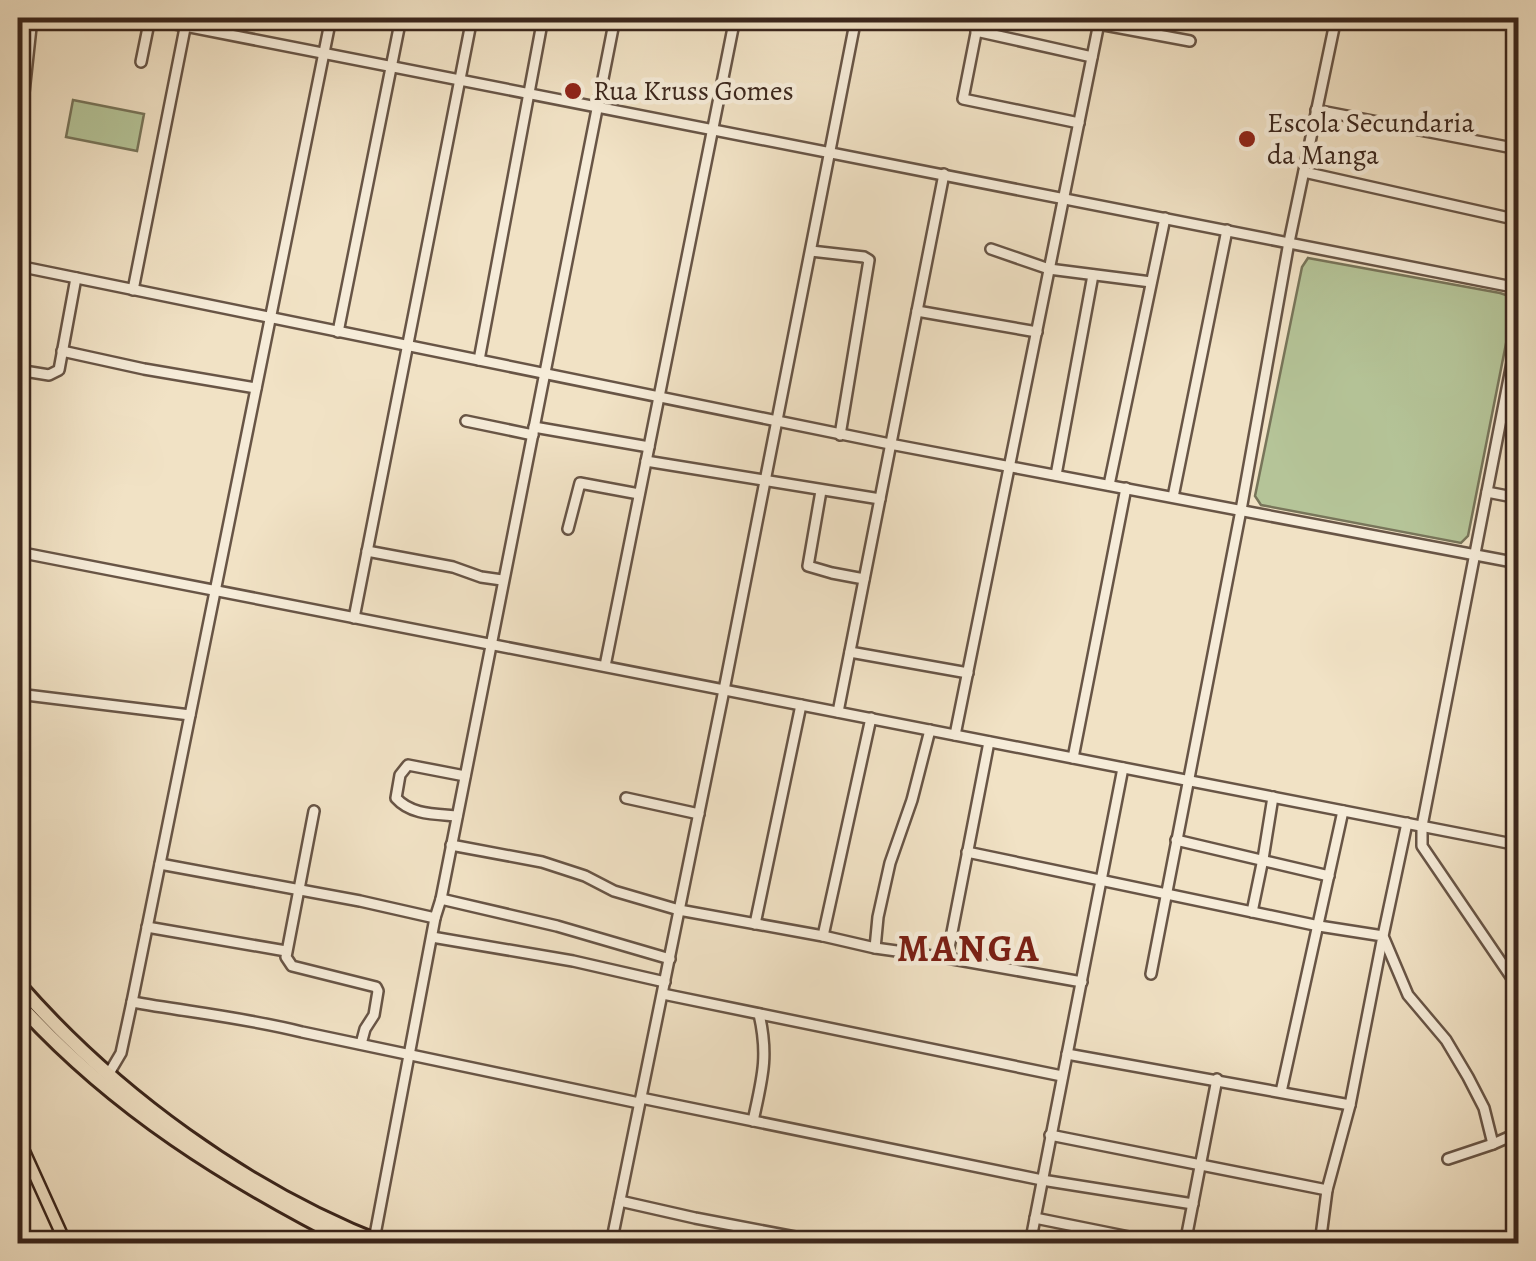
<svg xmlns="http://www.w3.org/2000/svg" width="1536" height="1261" font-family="Alegreya,serif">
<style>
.green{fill:#b5c498;stroke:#78755a;stroke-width:2.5}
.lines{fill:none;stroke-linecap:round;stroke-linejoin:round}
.minor-casing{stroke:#685546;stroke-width:14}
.major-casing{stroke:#3b261c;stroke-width:15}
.highway-casing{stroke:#3b261c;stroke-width:18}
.minor{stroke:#f6ecd9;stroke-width:9}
.major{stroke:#f1e2c5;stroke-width:10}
.highway{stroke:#f1e2c5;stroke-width:12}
.poi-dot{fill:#8f2418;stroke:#f6ecd9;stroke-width:4}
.labels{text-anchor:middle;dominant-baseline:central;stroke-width:9;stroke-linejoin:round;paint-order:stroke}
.poi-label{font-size:28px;fill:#3b261c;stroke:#f6ecd9;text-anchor:start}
.district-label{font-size:38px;font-weight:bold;letter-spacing:2.5px;fill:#7a1f14;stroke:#f6ecd9}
</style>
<rect width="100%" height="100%" fill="#f1e2c5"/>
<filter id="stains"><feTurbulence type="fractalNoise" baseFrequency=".002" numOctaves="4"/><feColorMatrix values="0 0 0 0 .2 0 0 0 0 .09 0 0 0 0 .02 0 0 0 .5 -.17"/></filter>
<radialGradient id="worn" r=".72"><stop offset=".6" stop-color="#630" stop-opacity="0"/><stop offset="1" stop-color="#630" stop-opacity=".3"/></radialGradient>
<g class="green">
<polygon points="73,100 144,114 137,151 66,137"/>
<polygon points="1308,258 1500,293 1515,298 1468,536 1461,543 1261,505 1255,496 1302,267"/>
</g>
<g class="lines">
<g class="minor-casing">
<g id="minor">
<polyline points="144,18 1518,288"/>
<polyline points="979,18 963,99 1079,123"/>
<polyline points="1099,24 1190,41"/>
<polyline points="976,31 1092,57"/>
<polyline points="141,62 150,18"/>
<polyline points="1316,110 1518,149"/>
<polyline points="18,148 32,18"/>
<polyline points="1304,172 1518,220"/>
<polyline points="991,249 1049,269 1151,282"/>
<polyline points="811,251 864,257 869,260 840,435"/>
<polyline points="18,266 890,444 1518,563"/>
<polyline points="133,290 187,18"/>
<polyline points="917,311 1037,332"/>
<polyline points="338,332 401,18"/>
<polyline points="1518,332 1422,826 1422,846 1518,987"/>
<polyline points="62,351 144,369 256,388"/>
<polyline points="479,360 543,18"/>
<polyline points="18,370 49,375 59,370 76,278"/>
<polyline points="466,421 533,435"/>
<polyline points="534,427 649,447"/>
<polyline points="646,461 880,499"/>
<polyline points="1056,475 1093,275"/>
<polyline points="1109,485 1165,218"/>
<polyline points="821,491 808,566 832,573 864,579"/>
<polyline points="1487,492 1518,498"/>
<polyline points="1173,497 1227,230"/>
<polyline points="568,529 580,483 639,494"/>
<polyline points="367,551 453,567 481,577 502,580"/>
<polyline points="18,552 1518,845"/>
<polyline points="354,618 472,18"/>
<polyline points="850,652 968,673"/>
<polyline points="605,666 735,18"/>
<polyline points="18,694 190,715"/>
<polyline points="838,712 944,174"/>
<polyline points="955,735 1100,18"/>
<polyline points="1073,758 1126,488"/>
<polyline points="626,798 699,814"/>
<polyline points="314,811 286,957 292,966 376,987 378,991 374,1015 365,1029 361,1044"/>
<path d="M457,816C435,814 411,815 396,798L400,775L408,765L465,776"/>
<polyline points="1407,823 1383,936 1408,995 1446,1040 1468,1077 1484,1108 1493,1144"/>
<polyline points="1176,840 1329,876"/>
<polyline points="451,845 542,862 585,876 614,891 679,910 823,936 875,948 947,958 1082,982"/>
<polyline points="967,852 1319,926 1383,936 1350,1105 1327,1190 1320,1244"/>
<polyline points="160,864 360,901 435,918"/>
<polyline points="441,899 557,926 670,959"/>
<polyline points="1252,912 1263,859 1273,797"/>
<polyline points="755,924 801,705"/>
<polyline points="147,927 286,951"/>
<polyline points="823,936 871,718"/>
<polyline points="432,937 573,961 665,982"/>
<polyline points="875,948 878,917 890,863 912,800 930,730"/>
<polyline points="947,958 989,742"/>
<polyline points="1151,974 1241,510 1289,242 1336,18"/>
<polyline points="663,994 1062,1076"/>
<path d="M132,1002C189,1012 247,1018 302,1032L639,1103"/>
<polyline points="1067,1054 1350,1105"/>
<polyline points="108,1075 121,1053 132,1002 331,18"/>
<polyline points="1281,1092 1343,811"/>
<polyline points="641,1098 1042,1180 1193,1204"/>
<path d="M753,1121C762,1079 769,1057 759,1014"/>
<polyline points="1050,1135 1327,1190"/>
<polyline points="1448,1159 1493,1144 1518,1133"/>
<polyline points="620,1201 695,1218 832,1244"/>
<polyline points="1035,1218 1164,1244"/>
<polyline points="374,1240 435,918 441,899 615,18"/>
<polyline points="611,1244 724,690 856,18"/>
<polyline points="1030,1244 1123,768"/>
<polyline points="1185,1244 1217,1079"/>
</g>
</g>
<g class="major-casing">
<polyline id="major" points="18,1138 66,1244"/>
</g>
<g class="highway-casing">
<g id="highway">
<path d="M18,984C114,1094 247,1191 384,1244"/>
<path d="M18,1003C114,1109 227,1179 355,1244"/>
</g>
</g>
<use href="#minor" class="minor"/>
<use href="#major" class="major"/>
<use href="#highway" class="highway"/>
</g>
<g class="poi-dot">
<circle cx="573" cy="91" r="10"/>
<circle cx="1247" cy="139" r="10"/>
</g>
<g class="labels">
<g class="poi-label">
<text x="593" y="91">Rua Kruss Gomes</text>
<text x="1267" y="123">Escola Secundaria<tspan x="1267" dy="32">da Manga</tspan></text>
</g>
<g class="district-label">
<text x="969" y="948">MANGA</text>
</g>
</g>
<rect width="1536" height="1261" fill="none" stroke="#f1e2c5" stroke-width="60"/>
<rect x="20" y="20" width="1496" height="1221" fill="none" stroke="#3b261c" stroke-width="5"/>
<rect x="30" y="30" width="1476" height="1201" fill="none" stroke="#3b261c" stroke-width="2.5"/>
<rect width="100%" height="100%" filter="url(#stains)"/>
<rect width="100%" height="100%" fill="url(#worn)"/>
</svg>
